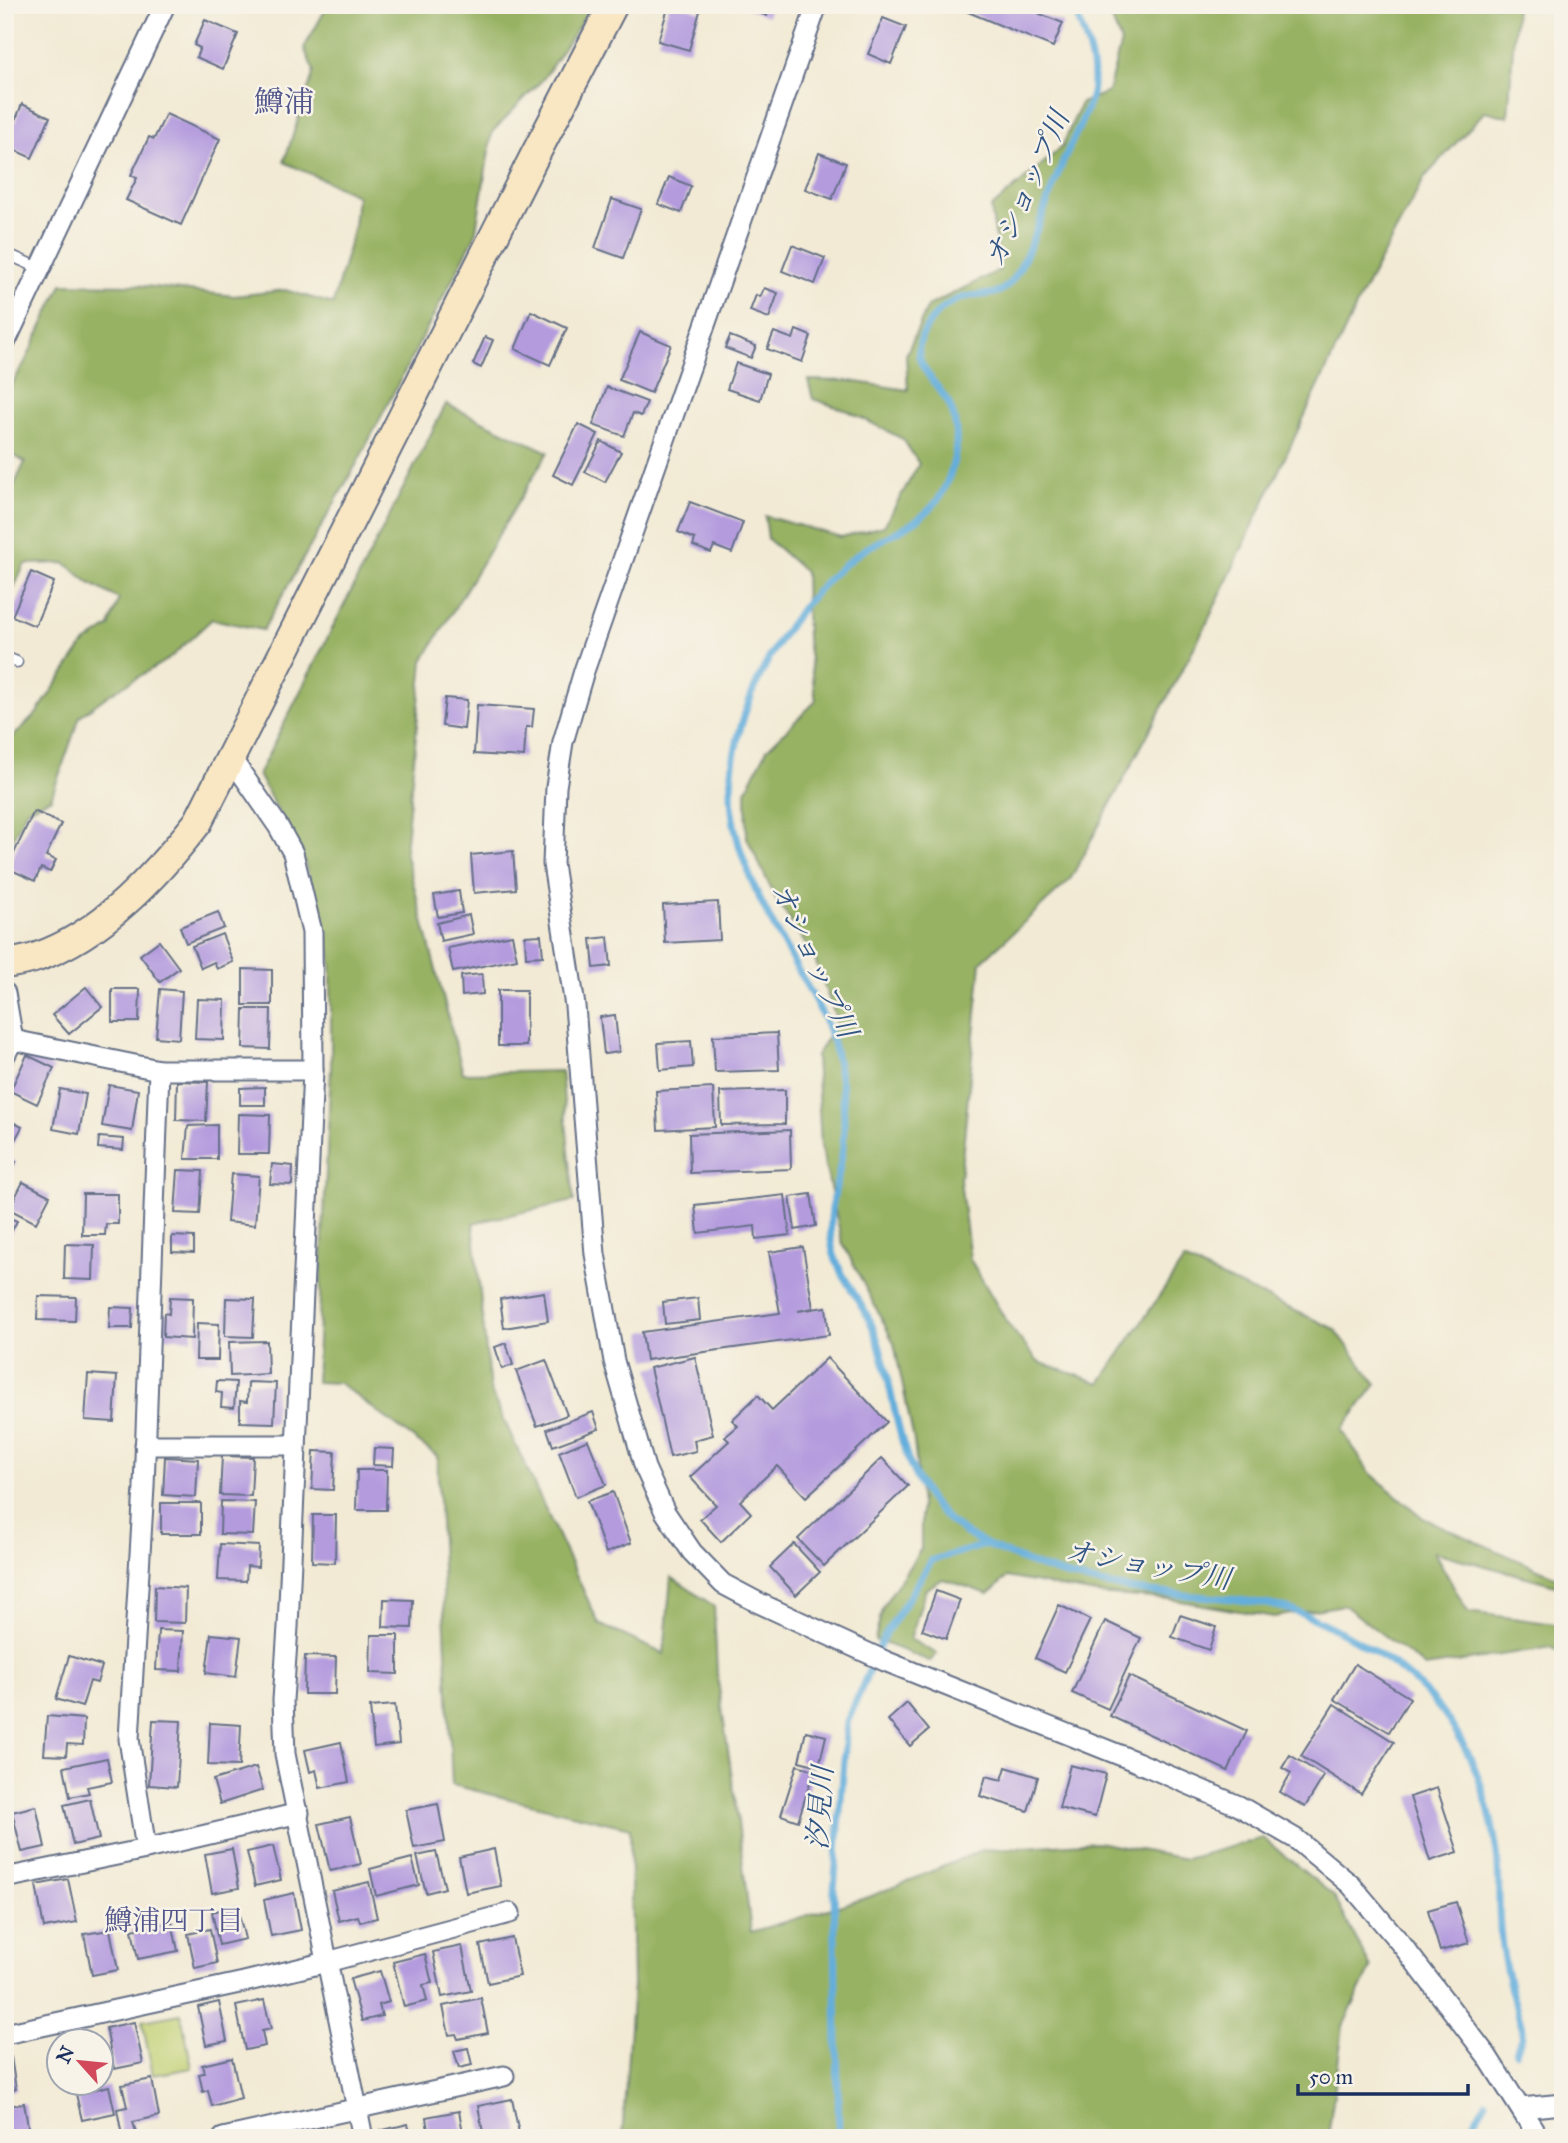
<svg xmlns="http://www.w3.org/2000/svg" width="1568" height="2143" font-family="'IM FELL Great Primer','Noto Serif JP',serif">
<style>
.green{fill:#c1d072;stroke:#6e8068;stroke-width:2}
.forest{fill:#98b264;stroke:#5a7061;stroke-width:2}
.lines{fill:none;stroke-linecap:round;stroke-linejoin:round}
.stream{stroke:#64aedc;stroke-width:7}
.building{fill:#b49bde}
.lane-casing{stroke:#667087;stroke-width:13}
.street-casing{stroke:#667087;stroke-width:23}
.secondary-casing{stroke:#667087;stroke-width:32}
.lane{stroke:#fff;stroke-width:10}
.street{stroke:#fff;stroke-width:19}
.secondary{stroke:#f9e7c3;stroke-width:28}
.labels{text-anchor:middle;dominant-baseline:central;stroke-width:5;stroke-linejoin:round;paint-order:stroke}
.water-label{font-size:28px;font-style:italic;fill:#315584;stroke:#f7f3e8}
.neighbourhood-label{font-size:28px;fill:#51558b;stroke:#f7f3e8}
.quarter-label{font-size:30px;fill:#51558b;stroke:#f7f3e8}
</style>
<rect width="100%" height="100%" fill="#f7f3e8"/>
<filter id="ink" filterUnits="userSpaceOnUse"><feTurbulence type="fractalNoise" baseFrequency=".0143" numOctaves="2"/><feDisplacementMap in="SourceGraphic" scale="14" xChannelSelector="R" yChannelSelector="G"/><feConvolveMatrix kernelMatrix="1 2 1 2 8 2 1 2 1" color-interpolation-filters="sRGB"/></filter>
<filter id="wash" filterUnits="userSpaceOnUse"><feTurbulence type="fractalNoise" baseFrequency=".00686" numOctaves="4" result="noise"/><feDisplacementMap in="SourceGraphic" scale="28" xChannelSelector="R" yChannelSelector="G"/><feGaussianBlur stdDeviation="1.57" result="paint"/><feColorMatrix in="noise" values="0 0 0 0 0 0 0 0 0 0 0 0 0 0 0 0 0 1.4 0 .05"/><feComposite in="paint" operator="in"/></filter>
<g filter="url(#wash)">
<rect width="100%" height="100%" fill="#f2ead4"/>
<polygon class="green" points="181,2014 192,2068 153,2075 142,2021"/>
<g class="forest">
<polygon points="328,5 593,5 543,79 492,132 475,236 357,463 263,630 212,619 170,658 110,694 80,716 51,798 27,809 5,855 5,745 36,714 84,644 109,627 119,599 91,584 65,563 25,564 11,594 5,589 5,505 25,462 5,451 5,396 25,362 62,284 136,285 234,296 285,290 333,304 354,227 357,195 284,162 314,71 304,48"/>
<polygon points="1106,5 1516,5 1508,117 1485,111 1425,177 1363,292 1205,627 1070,880 981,962 960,1180 970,1259 1008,1324 1038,1362 1100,1383 1184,1260 1335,1329 1376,1384 1342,1430 1369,1472 1423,1518 1563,1580 1563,1587 1434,1552 1468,1612 1563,1625 1563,1657 1552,1647 1425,1667 1344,1605 1274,1617 1169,1599 1096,1594 1007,1577 989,1594 943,1579 926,1589 910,1639 937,1654 930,1661 875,1640 883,1606 921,1549 921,1505 914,1441 894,1343 842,1242 821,1146 816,1056 837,1021 814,957 776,899 747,838 746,791 767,749 816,701 807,639 805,572 768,539 765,516 841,537 884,526 919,464 903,439 848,411 813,399 808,380 850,381 908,390 906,355 928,306 1000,270 991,208 1062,147 1081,103 1108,92 1121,42"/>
<polygon points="446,404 548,452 423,661 405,852 463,1073 561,1071 574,1201 473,1223 490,1390 599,1624 664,1654 671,1577 714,1606 717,1674 736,1805 751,1932 869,1897 983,1850 1097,1842 1186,1859 1263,1838 1334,1896 1371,1968 1343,2026 1328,2138 622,2138 633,1985 630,1828 452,1785 437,1456 339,1383 316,1382 331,1067 331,953 302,854 258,775"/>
</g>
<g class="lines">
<g class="stream">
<path d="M1073,5C1082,30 1094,55 1093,81C1093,85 1093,90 1092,94C1085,119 1070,143 1061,167C1049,193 1026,269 1007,286C997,296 984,294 970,296C947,300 932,315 922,336C909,364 937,381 949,404C962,432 956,466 942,493C926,524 884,535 858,554C781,609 714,734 735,829C746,880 774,927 799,972C812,995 826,1018 833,1043C842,1076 846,1113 843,1147C840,1177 828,1208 831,1239C833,1269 857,1294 870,1321C899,1385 889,1461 943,1515C962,1534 986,1545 1010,1555C1051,1573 1093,1584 1137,1590C1184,1597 1233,1596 1280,1607C1302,1612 1321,1622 1341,1632C1393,1659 1436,1693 1464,1746C1480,1775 1491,1813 1496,1846C1501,1876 1497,1907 1501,1938C1504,1968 1513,1997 1522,2027V2036L1516,2052"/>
<polyline points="839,2138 834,1891 847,1722 883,1638 932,1560 986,1545"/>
<polyline points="1465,2138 1486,2102"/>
</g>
</g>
<g id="blocks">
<g class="building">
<polygon points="669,5 680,5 700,11 689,50 658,41"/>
<polygon points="738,5 771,5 767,16"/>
<polygon points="951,5 1044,5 1040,14 1063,23 1053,47"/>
<polygon points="883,18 906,27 891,64 868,54"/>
<polygon points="205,20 238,34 223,69 196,57 200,48 194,45"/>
<polygon points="22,104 50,117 32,158 5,146"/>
<polygon points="166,114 220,139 181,225 126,200 137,178 131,175 149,137 154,139"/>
<polygon points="819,153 846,163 832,199 805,189"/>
<polygon points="669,177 691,186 681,213 658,204"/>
<polygon points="612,199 641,209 623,258 595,248"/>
<polygon points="792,245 825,258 815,284 782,271"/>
<polygon points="764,288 778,293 769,318 750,311 756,295 760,297"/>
<polygon points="531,311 567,328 550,365 515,349"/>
<polygon points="796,330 811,336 802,362 767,349 774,332 793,339"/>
<polygon points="640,332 671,345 651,393 619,380"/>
<polygon points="730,336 756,346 751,358 725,348"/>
<polygon points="485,337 493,340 481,368 473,364"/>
<polygon points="736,363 768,374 760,400 727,389"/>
<polygon points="607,387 647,402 641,416 633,413 624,436 593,425"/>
<polygon points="578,424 598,434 573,485 553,475"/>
<polygon points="601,441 621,452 605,482 585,472"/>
<polygon points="690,502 743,522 732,553 714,546 711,553 693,546 695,539 678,532"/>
<polygon points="31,572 54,582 35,626 12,616"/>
<polygon points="445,698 467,700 464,729 442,726"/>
<polygon points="477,705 534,709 532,727 526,727 524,757 474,754"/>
<polygon points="34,811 61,824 46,856 56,860 50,872 41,868 35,881 7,868"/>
<polygon points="513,851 516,889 474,893 471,855"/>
<polygon points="459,891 462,913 438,917 434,895"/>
<polygon points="718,902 720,940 665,943 663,905"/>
<polygon points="218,912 224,928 186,943 180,927"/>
<polygon points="469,915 473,934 441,941 437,923"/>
<polygon points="222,934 233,962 217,969 214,962 201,968 192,946"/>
<polygon points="512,935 517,959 453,972 448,948"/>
<polygon points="541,935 543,956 526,957 525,936"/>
<polygon points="608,937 611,966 594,968 591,939"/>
<polygon points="159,941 179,968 160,982 140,955"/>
<polygon points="243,969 272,970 272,1005 243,1005"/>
<polygon points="482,974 483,994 462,996 461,976"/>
<polygon points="86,987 102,1007 69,1034 52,1015"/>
<polygon points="112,989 140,989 139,1022 112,1022"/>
<polygon points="160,989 182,991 179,1039 156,1037"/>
<rect x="498" y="990" width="28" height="56"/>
<polygon points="197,999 225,1000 224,1040 195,1039"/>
<polygon points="244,1009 271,1009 270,1049 243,1048"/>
<polygon points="615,1015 619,1052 604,1054 600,1017"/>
<polygon points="777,1033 779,1070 715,1072 713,1036"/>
<polygon points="691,1041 693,1067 660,1070 658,1043"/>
<polygon points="27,1055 54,1068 37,1104 10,1091"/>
<polygon points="177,1081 208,1082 206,1121 176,1120"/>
<polygon points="109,1085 138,1090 132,1131 102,1126"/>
<polygon points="265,1087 265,1105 240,1105 240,1088"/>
<polygon points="713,1088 715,1127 658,1130 656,1091"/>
<polygon points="60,1089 86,1094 79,1134 53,1129"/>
<polygon points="785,1090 785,1124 721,1125 720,1092"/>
<polygon points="238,1114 270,1115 269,1154 237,1154"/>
<polygon points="5,1118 22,1127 6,1157 16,1162 5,1182"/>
<polygon points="217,1125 217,1159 185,1159 188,1126"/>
<polygon points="790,1130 791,1169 690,1173 689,1134"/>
<polygon points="99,1137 124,1139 123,1150 98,1148"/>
<polygon points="272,1164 293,1166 292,1185 270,1184"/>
<polygon points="178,1170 203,1171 200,1214 175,1213"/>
<polygon points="231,1174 259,1176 255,1225 227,1222"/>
<polygon points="23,1182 50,1196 36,1223 9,1209"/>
<polygon points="83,1194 118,1194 118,1224 106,1224 105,1235 82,1235"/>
<polygon points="811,1194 816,1226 795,1230 790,1197"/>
<polygon points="785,1195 790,1235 756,1239 755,1226 698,1233 695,1205"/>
<polygon points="5,1216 17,1221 5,1244"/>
<polygon points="172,1236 194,1237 194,1253 172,1252"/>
<polygon points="65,1244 94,1245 93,1280 64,1279"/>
<polygon points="803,1247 813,1308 798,1311 826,1307 829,1335 646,1360 642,1332 780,1313 769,1252"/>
<polygon points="544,1292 548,1321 504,1328 500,1299"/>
<polygon points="38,1296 76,1297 75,1321 37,1320"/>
<polygon points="170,1297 193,1298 192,1339 163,1337 164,1313 169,1314"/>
<polygon points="226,1298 255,1299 253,1337 225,1336"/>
<polygon points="698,1298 700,1320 665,1324 663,1302"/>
<polygon points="110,1307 133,1308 132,1328 109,1328"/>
<polygon points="197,1323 219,1324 218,1360 196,1360"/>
<polygon points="267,1341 268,1374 230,1376 229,1342"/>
<polygon points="506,1343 513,1365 502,1369 495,1347"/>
<polygon points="695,1357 713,1435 694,1440 696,1451 670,1457 650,1368"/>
<polygon points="827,1358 887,1422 806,1497 777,1466 740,1501 751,1513 721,1542 700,1519 716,1505 690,1477 729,1441 725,1437 738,1426 732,1420 758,1395 772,1410"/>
<polygon points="546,1360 567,1415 537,1426 516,1371"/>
<polygon points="88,1374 117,1376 114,1422 85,1420"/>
<polygon points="217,1381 236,1382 234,1408 221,1407 222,1393 216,1392"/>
<polygon points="248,1382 276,1383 274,1423 240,1422 240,1401 247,1402"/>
<polygon points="593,1412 599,1429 553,1446 547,1429"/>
<polygon points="588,1440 606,1485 576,1497 559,1452"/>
<polygon points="374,1448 394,1449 393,1466 373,1465"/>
<polygon points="314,1451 335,1452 333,1490 312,1489"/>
<polygon points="222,1456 253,1457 251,1496 220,1495"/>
<polygon points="165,1457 198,1459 196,1497 163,1495"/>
<polygon points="882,1458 908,1486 824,1566 798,1539"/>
<polygon points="357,1470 387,1470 386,1510 356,1510"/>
<polygon points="613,1492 631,1543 606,1553 587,1501"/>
<polygon points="221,1501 255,1502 253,1535 220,1534"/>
<rect x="161" y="1503" width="40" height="31"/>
<polygon points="313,1515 336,1515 335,1563 312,1562"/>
<polygon points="220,1544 259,1546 258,1567 247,1566 246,1581 218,1580"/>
<polygon points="794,1544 820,1572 796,1595 770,1567"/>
<polygon points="155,1586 186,1588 185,1623 154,1622"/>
<polygon points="936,1591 960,1600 946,1639 922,1630"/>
<polygon points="384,1599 413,1600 412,1628 383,1627"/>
<polygon points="1059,1605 1090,1620 1065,1672 1035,1658"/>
<polygon points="1180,1615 1216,1627 1209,1650 1172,1637"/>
<polygon points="1105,1621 1141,1638 1108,1709 1072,1693"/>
<polygon points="158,1630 183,1631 181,1671 156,1670"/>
<polygon points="211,1634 241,1637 236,1677 206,1673"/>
<polygon points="371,1635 398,1635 398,1674 370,1673"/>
<polygon points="69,1656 102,1666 97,1683 90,1681 82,1707 56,1699"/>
<polygon points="305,1656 336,1657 335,1694 304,1694"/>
<polygon points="1355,1664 1410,1698 1389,1732 1334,1699"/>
<polygon points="1129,1676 1247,1731 1228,1771 1110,1716"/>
<polygon points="907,1703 929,1730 910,1746 888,1720"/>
<polygon points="1334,1704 1394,1742 1361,1794 1301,1756"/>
<polygon points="395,1705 399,1744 374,1747 370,1707"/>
<polygon points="47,1716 84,1719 83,1745 67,1744 66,1756 44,1755"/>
<polygon points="153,1720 181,1721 177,1787 149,1785"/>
<polygon points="210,1723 241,1725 239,1766 208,1765"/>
<polygon points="806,1731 826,1736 819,1766 799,1761"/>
<polygon points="341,1742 349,1782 320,1788 316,1770 310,1772 305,1750"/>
<polygon points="1290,1755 1324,1776 1305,1807 1280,1792 1291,1773 1282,1768"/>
<polygon points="107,1758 112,1782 87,1787 89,1793 70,1797 64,1767"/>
<polygon points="797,1765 814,1770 798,1821 781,1815"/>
<polygon points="1070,1765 1106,1774 1095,1817 1059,1808"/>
<polygon points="256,1767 263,1790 220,1804 213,1780"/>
<polygon points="1006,1767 1038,1777 1028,1811 980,1796 986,1776 1002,1780"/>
<polygon points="1437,1788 1458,1852 1430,1861 1410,1797"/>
<polygon points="90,1799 99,1839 73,1845 64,1805"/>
<polygon points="438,1804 445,1842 414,1848 406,1810"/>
<polygon points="36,1806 45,1847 22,1852 12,1812"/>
<polygon points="350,1817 361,1864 330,1871 319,1824"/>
<polygon points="273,1846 281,1880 255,1886 247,1852"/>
<polygon points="232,1849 239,1888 212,1893 205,1854"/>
<polygon points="494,1849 501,1886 466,1893 459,1857"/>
<polygon points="436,1852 445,1888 426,1893 417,1856"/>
<polygon points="412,1858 419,1885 376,1896 370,1869"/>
<polygon points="68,1879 77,1922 44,1928 36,1885"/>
<polygon points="369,1882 377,1918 360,1922 358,1916 339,1921 332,1891"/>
<polygon points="294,1893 301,1930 271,1936 264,1900"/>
<polygon points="1456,1902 1469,1943 1440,1951 1428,1910"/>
<polygon points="237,1906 245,1939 219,1945 212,1912"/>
<polygon points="172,1922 178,1951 138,1959 132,1930"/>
<polygon points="210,1929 217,1963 195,1968 188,1934"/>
<polygon points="110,1930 118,1970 92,1975 84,1934"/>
<polygon points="512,1938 520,1976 488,1983 480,1945"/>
<polygon points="462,1946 471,1991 442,1997 433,1952"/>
<polygon points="425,1954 432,1983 423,1985 427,2001 404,2007 393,1962"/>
<polygon points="380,1971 389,2002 379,2005 382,2016 362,2021 350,1979"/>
<polygon points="481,1998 488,2033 458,2039 456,2034 449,2035 443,2006"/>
<polygon points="264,2000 271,2029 262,2031 265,2046 245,2050 236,2006"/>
<polygon points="219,2002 227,2041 206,2045 198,2007"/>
<polygon points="134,2022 143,2063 114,2069 106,2028"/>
<polygon points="468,2048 472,2065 459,2068 454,2051"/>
<polygon points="11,2057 16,2089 5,2092 5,2058"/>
<polygon points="232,2058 241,2098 212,2106 208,2090 203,2092 199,2074 204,2073 202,2065"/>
<polygon points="152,2079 159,2116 133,2122 136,2133 122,2136 117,2109 127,2107 122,2085"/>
<polygon points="109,2086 115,2113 82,2120 76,2094"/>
<polygon points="512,2099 520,2138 484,2138 478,2106"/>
<polygon points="24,2103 30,2138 5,2138 5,2107"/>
<polygon points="459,2111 464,2138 429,2138 426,2117"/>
<polygon points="408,2124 411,2138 381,2138 379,2131"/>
<polygon points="333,2131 334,2138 303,2138 303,2136"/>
</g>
</g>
</g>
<g filter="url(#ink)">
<use href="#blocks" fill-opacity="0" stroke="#667087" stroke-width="2"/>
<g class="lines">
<g class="lane-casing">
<g id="lane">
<polyline points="5,253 41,269"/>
<polyline points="5,657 17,662"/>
</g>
</g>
<g class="street-casing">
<g id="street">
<polyline points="817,5 584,671 563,742 556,787 553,864 575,1006 595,1254 614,1361 645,1468 665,1512 692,1552 723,1584 759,1603 885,1661 1137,1762 1239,1806 1296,1839 1351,1885 1402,1945 1487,2056 1539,2138"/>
<polyline points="5,343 165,5"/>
<polyline points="231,758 278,826 293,853 312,932 313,1070 288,1627 283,1700 285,1754 363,2138"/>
<polyline points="5,993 13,1040 5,1055"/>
<polyline points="13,1040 159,1070 313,1070"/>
<polyline points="145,1445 296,1445"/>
<polyline points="146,1849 129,1739 144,1487 159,1070"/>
<polyline points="5,1878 146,1849 299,1813"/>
<polyline points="5,2034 244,1982 327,1962 510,1913"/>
<polyline points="1521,2108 1563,2104"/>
<polyline points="223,2138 504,2076"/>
</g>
</g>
<g class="secondary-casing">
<path id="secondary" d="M5,964C16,962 27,961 37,957C102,935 157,874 198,822L535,155L613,5"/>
</g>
<use href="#lane" class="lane"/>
<use href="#street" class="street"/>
<use href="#secondary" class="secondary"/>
</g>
</g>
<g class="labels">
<g class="water-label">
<text transform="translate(1027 189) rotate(-66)">オショップ川</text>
<text transform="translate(814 960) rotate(65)">オショップ川</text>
<text transform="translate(1148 1565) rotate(10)">オショップ川</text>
<text transform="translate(820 1808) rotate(-86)">汐見川</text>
</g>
<g class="neighbourhood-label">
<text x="174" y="1920">鱒浦四丁目</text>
</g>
<g class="quarter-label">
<text x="284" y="102">鱒浦</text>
</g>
</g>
<rect width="1568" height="2143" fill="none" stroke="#f7f3e8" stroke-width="28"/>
<g transform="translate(80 2062) rotate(297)"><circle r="33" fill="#f7f3e8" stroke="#9fa5b1" stroke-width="2"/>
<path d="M0-5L12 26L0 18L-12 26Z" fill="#d1495b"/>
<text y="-10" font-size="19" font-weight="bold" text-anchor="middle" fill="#1b2f5e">N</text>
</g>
<path d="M1298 2084v10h170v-10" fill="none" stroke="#1b2f5e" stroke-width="3.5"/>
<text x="1309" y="2084" font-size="21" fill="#1b2f5e" stroke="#f7f3e8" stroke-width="5" paint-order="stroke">50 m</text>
</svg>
